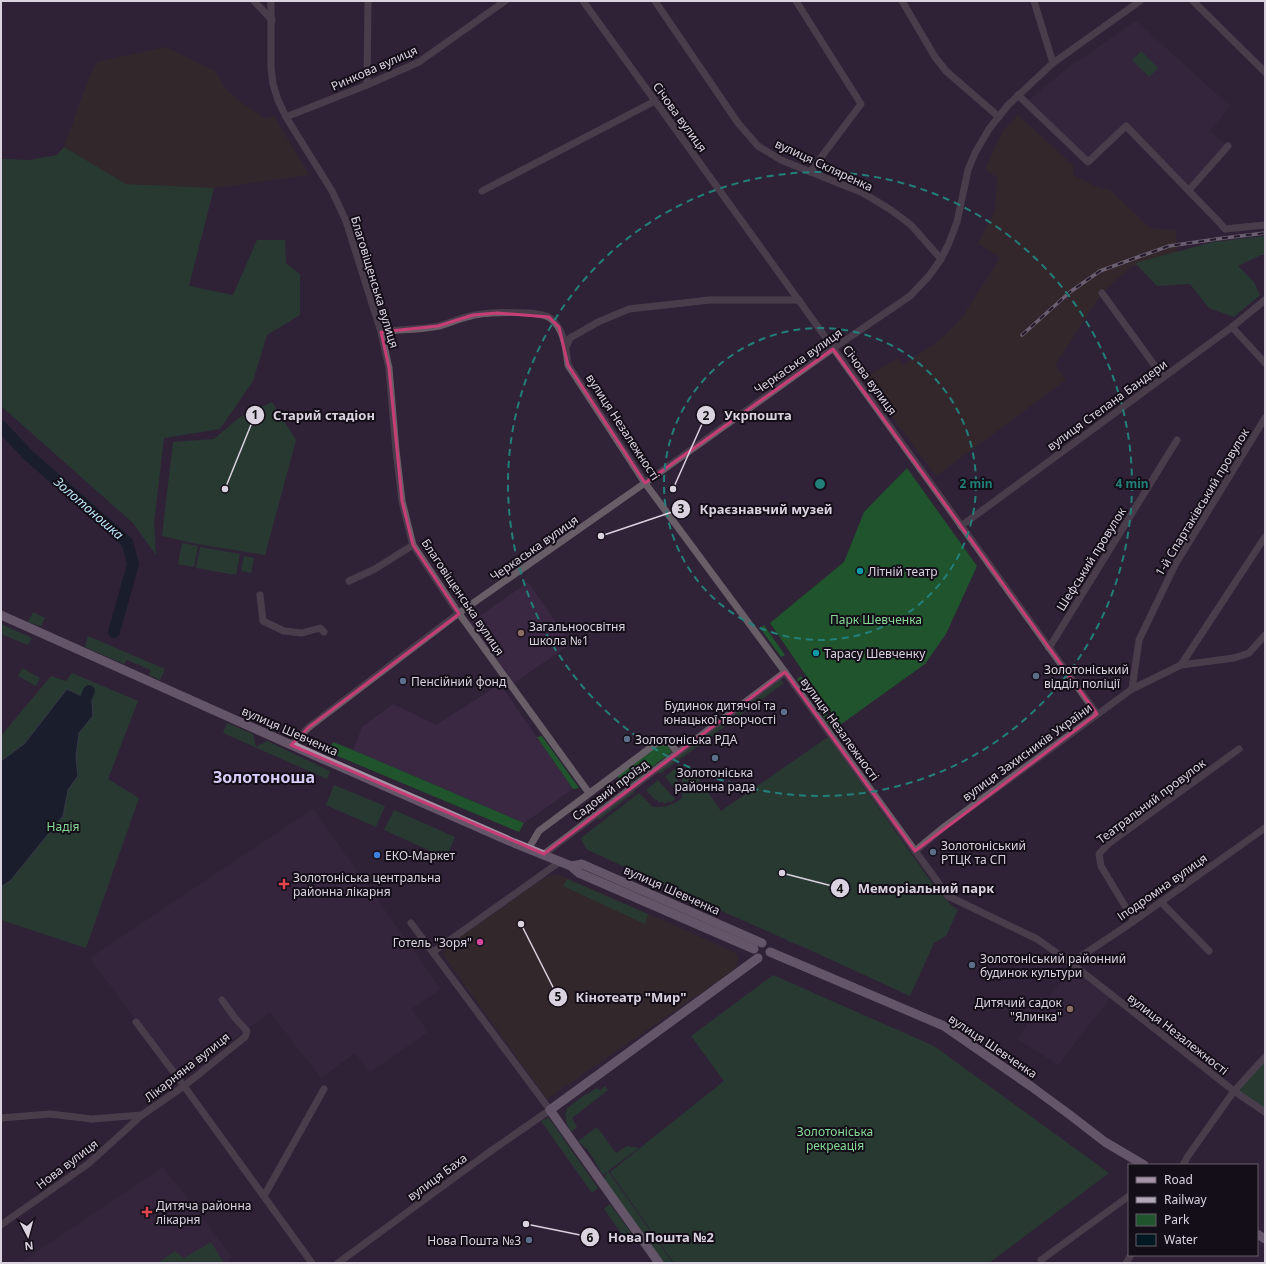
<svg xmlns="http://www.w3.org/2000/svg" width="1266" height="1264" font-family="'Noto Sans',sans-serif">
<style>
.commercial{fill:#362f1e}
.industrial{fill:#392d1f}
.built{fill:#3a2843}
.green{fill:#1f542c}
.water{fill:#001921;stroke:#42505a}
.lines{fill:none;stroke-linecap:round;stroke-linejoin:round}
.river{stroke:#001921;stroke-width:12}
.minor{stroke:#685e67;stroke-width:7}
.major{stroke:#a793a6;stroke-width:9}
.rail-casing{stroke:#b3a9b9;stroke-width:3.5}
.rail{stroke:#140e18;stroke-width:2;stroke-dasharray:6;stroke-linecap:butt}
.marked{fill:none;stroke:#c73d76;stroke-width:3;stroke-linejoin:round}
.ring{fill:none;stroke:#237f79;stroke-width:2;stroke-dasharray:7 5}
.culture-dot{fill:#0f9aa8;stroke:#140e18;stroke-width:1.5}
.education-dot{fill:#8d6e63;stroke:#140e18;stroke-width:1.5}
.service-dot{fill:#5c6f8a;stroke:#140e18;stroke-width:1.5}
.shop-dot{fill:#3f7fe0;stroke:#140e18;stroke-width:1.5}
.health-dot{fill:#e0444e;stroke:#140e18;stroke-width:1.5}
.hotel-dot{fill:#d1479c;stroke:#140e18;stroke-width:1.5}
.labels{text-anchor:middle;dominant-baseline:central;stroke-width:4;stroke-linejoin:round;paint-order:stroke}
.street-label{font-size:12px;fill:#dbd2e0;stroke:#140e18}
.poi-label{font-size:12px;fill:#dbd2e0;stroke:#140e18;text-anchor:start}
.park-label{font-size:12px;fill:#85da95;stroke:#140e18}
.water-label{font-size:13px;font-style:italic;fill:#b8e5f5;stroke:#140e18}
.district-label{font-size:16px;font-weight:bold;fill:#d7ccf7;stroke:#140e18}
.centre{fill:#237f79;stroke:#140e18;stroke-width:2}
.ring-label{font-size:12px;text-anchor:middle;font-weight:bold;fill:#237f79;stroke:#140e18;stroke-width:4;stroke-linejoin:round;paint-order:stroke}
.leader{fill:none;stroke:#dbd2e0;stroke-width:1.5}
.callout-dot{fill:#dbd2e0;stroke:#140e18;stroke-width:1.5}
.mark-label{font-size:12px;text-anchor:middle;font-weight:bold;fill:#111}
.callout-label{font-size:13px;text-anchor:middle;font-weight:bold;fill:#dbd2e0;stroke:#140e18;stroke-width:4;stroke-linejoin:round;paint-order:stroke}
</style>
<rect width="100%" height="100%" fill="#302237"/>
<g class="commercial">
<polygon points="165,47 215,71 225,88 239,101 266,119 274,116 309,175 214,188 126,184 64,147 88,81 97,62"/>
<polygon points="552,875 562,876 687,931 736,953 738,958 736,967 731,972 547,1099 446,959 444,954 446,947 546,877"/>
</g>
<polygon class="industrial" points="1018,115 1073,165 1073,175 1100,188 1109,189 1150,228 1176,230 1177,252 1131,267 1102,293 1055,365 1066,380 936,476 864,378 898,358 904,365 942,338 961,319 1000,258 978,243 995,211 997,177 985,169 1003,131"/>
<g class="built">
<polygon points="1136,21 1230,106 1210,131 1228,146 1189,190 1126,126 1088,162 1027,102 1069,67"/>
<polygon points="528,582 571,644 514,683 470,623"/>
<polygon points="500,684 573,789 524,823 353,750 362,727 393,704 436,725"/>
<polygon points="313,809 441,989 411,1009 428,1032 370,1072 355,1053 321,1078 270,1012 180,1078 90,958"/>
<polygon points="1073,969 1110,998 1058,1065 1018,1039 1029,1020"/>
<polygon points="163,1167 232,1257 227,1263 20,1263"/>
</g>
<g class="green">
<polygon points="1141,51 1158,68 1149,77 1132,60"/>
<polygon points="64,147 126,184 214,188 189,286 233,295 257,240 285,240 286,263 300,274 300,315 267,335 253,381 220,429 164,438 154,523 156,555 133,523 1,406 1,159 29,160 57,155"/>
<polygon points="1265,236 1265,255 1261,255 1238,266 1254,282 1260,295 1234,317 1209,308 1190,284 1157,286 1135,263 1213,242"/>
<polygon points="272,402 296,440 265,555 197,544 162,536 173,442 214,439 240,417"/>
<polygon points="907,468 977,566 946,634 925,664 840,725 770,623 844,562 864,512"/>
<polygon points="182,543 198,546 194,567 178,564"/>
<polygon points="200,547 240,554 236,575 196,568"/>
<polygon points="244,556 254,558 251,573 241,571"/>
<polygon points="33,612 45,618 41,626 28,622"/>
<polygon points="1,624 32,638 28,645 1,634"/>
<polygon points="764,625 785,655 781,657 760,628"/>
<polygon points="88,636 165,669 160,680 149,675 151,670 127,660 124,664 85,647"/>
<polygon points="22,668 40,678 36,686 18,676"/>
<polygon points="72,673 138,701 108,779 139,798 86,948 1,920 1,736 51,676 66,681"/>
<polygon points="801,676 836,727 833,731 797,679"/>
<polygon points="781,680 784,683 660,774 657,771"/>
<polygon points="227,723 253,734 256,747 267,741 330,771 327,779 223,733"/>
<polygon points="542,736 579,788 573,789 537,737"/>
<path d="M828,737L935,887L951,905L958,910L946,936L934,943L910,996L799,945L787,941L788,940L785,939L692,898L586,849L581,838L639,793L653,807C665,807 673,806 682,798V775L689,765L721,811Z"/>
<polygon points="333,742 353,750 524,823 519,832 328,752"/>
<polygon points="666,744 672,752 625,787 617,776 658,746"/>
<polygon points="680,764 677,778 680,794 665,777"/>
<polygon points="658,780 675,799 670,803 668,801 665,804 662,801 660,803 656,799 655,800 646,790"/>
<polygon points="334,785 385,806 376,827 326,805"/>
<polygon points="632,788 635,792 599,820 595,815"/>
<polygon points="394,810 455,837 446,858 384,830"/>
<polygon points="567,879 648,914 645,924 563,886"/>
<polygon points="773,975 934,1046 1109,1173 989,1263 674,1263 610,1172 724,1081 691,1036"/>
<polygon points="1265,1057 1265,1112 1234,1091"/>
<polygon points="605,1086 608,1090 572,1118 577,1127 571,1132 567,1124 565,1113 567,1112 566,1109 586,1094 587,1095 596,1088 600,1090"/>
<polygon points="549,1118 598,1188 592,1193 541,1121"/>
<polygon points="597,1127 616,1153 627,1146 639,1148 608,1171 673,1263 663,1263 604,1180 607,1171 603,1175 588,1150 578,1141"/>
<polygon points="610,1204 632,1234 626,1240 604,1209"/>
<polygon points="211,1242 224,1263 158,1263 175,1251 184,1258"/>
</g>
<polygon class="water" points="67,689 92,701 93,716 79,733 76,757 78,776 68,790 63,816 11,880 1,887 1,761 24,744"/>
<g class="lines">
<g class="river">
<polyline points="1,426 28,455 127,542 133,564 114,632"/>
<polyline points="80,712 89,691"/>
</g>
<g class="minor">
<polyline points="254,1 272,20"/>
<polyline points="271,1 271,68 273,84 278,100 286,117 332,191 346,221 381,332 389,368 396,450 402,501 413,545 455,608 589,793"/>
<polyline points="583,1 1097,714"/>
<polyline points="655,1 738,123 758,146 781,160 863,193 891,210 911,225 941,259"/>
<polyline points="796,1 861,104 810,172"/>
<polyline points="902,1 935,57 946,71 999,117"/>
<polyline points="1034,1 1053,63"/>
<polyline points="1193,1 1265,72"/>
<polyline points="367,85 368,1"/>
<polyline points="1018,95 1088,162 1126,126 1218,221 1225,229 1265,225"/>
<polyline points="286,117 367,85 419,62 505,1"/>
<polyline points="1189,190 1228,146"/>
<polyline points="482,191 655,101"/>
<polyline points="1102,293 1163,377"/>
<polyline points="1232,327 1265,363"/>
<path d="M381,332C400,329 421,330 439,326C450,323 460,318 471,316C485,312 539,310 550,318C564,328 566,349 568,365L645,483L785,672L948,896L1037,939L1071,963L1234,1091L1265,1112"/>
<polyline points="566,347 570,338 598,322 629,309 710,300 799,300"/>
<polyline points="961,526 1232,327 1265,300"/>
<polyline points="349,581 375,569 413,545"/>
<polyline points="260,595 263,621 284,631 302,633 320,628 324,632"/>
<polyline points="1049,648 1177,440"/>
<polyline points="1181,665 1265,537"/>
<polyline points="1132,689 1139,640 1175,565 1265,418"/>
<polyline points="291,745 309,727 459,613 642,485 828,352 910,296 929,276 941,259 949,243 957,222 968,170 975,153 989,129 1008,105 1053,63 1140,1"/>
<polyline points="529,848 539,831 658,742 669,742 678,753"/>
<polyline points="915,851 944,827 1132,689 1181,665 1234,658 1249,653 1265,635"/>
<polyline points="544,854 785,672"/>
<polyline points="1161,902 1209,951"/>
<polyline points="1134,921 1101,866 1099,854 1108,844 1239,749"/>
<polyline points="433,952 561,861"/>
<polyline points="1071,963 1134,921 1265,828"/>
<polyline points="136,1022 184,1086 312,1263"/>
<polyline points="1,1118 50,1114 92,1119 142,1115"/>
<polyline points="1183,1165 1188,1156 1234,1091 1265,1057"/>
<polyline points="264,1196 324,1089"/>
<polyline points="1,1225 88,1164 142,1115 184,1086 245,1037 247,1031 235,1018 222,1000"/>
<polyline points="1041,1260 1129,1196"/>
<polyline points="338,1263 488,1153 550,1110 411,923"/>
<polyline points="1126,1263 1131,1255"/>
</g>
<g class="major">
<polyline points="1,615 325,760 514,843 571,866 579,873 754,949"/>
<polyline points="571,866 582,864 762,943"/>
<polyline points="770,952 944,1026 1032,1087 1070,1115 1105,1142 1144,1165"/>
<polyline points="1257,1234 1265,1239"/>
<polyline points="659,1263 550,1110 758,958"/>
</g>
<g class="rail-casing">
<polyline id="rail" points="1022,335 1070,292 1100,271 1127,261 1169,246 1224,238 1265,233"/>
</g>
<use href="#rail" class="rail"/>
</g>
<path d="M0 0H1266V1264H0ZM497,313L549,317L559,327L568,365L645,483L833,349L1097,714L915,851L785,672L544,854L291,745L309,727L459,614L413,545L402,501L389,368L381,332L438,326L473,315Z" fill="#302237" fill-opacity=".55" fill-rule="evenodd"/>
<path class="marked" d="M497,313L549,317L559,327L568,365L645,483L833,349L1097,714L915,851L785,672L544,854L291,745L309,727L459,614L413,545L402,501L389,368L381,332L438,326L473,315Z"/>
<g class="ring">
<circle cx="820" cy="484" r="156"/>
<circle cx="820" cy="484" r="312"/>
</g>
<g class="culture-dot">
<circle cx="860" cy="571" r="4"/>
<circle cx="816" cy="653" r="4"/>
</g>
<g class="education-dot">
<circle cx="521" cy="633" r="4"/>
<circle cx="1070" cy="1009" r="4"/>
</g>
<g class="service-dot">
<circle cx="1036" cy="676" r="4"/>
<circle cx="403" cy="681" r="4"/>
<circle cx="784" cy="712" r="4"/>
<circle cx="627" cy="739" r="4"/>
<circle cx="715" cy="758" r="4"/>
<circle cx="933" cy="852" r="4"/>
<circle cx="972" cy="965" r="4"/>
<circle cx="529" cy="1240" r="4"/>
</g>
<circle class="shop-dot" cx="377" cy="855" r="4"/>
<g class="health-dot">
<path d="M282 878h4v4h4v4h-4v4h-4v-4h-4v-4h4z"/>
<path d="M145 1206h4v4h4v4h-4v4h-4v-4h-4v-4h4z"/>
</g>
<circle class="hotel-dot" cx="480" cy="942" r="4"/>
<g class="labels">
<g class="street-label">
<text transform="translate(374 68) rotate(-24)">Ринкова вулиця</text>
<text transform="translate(680 117) rotate(54)">Січова вулиця</text>
<text transform="translate(824 165) rotate(25)">вулиця Скляренка</text>
<text transform="translate(375 282) rotate(73)">Благовіщенська вулиця</text>
<text transform="translate(798 361) rotate(-35)">Черкаська вулиця</text>
<text transform="translate(870 380) rotate(54)">Січова вулиця</text>
<text transform="translate(1107 405) rotate(-36)">вулиця Степана Бандери</text>
<text transform="translate(623 427) rotate(57)">вулиця Незалежності</text>
<text transform="translate(1202 502) rotate(-59)">1-й Спартаківський провулок</text>
<text transform="translate(534 548) rotate(-35)">Черкаська вулиця</text>
<text transform="translate(1091 559) rotate(-58)">Шефський провулок</text>
<text transform="translate(463 597) rotate(56)">Благовіщенська вулиця</text>
<text transform="translate(840 729) rotate(54)">вулиця Незалежності</text>
<text transform="translate(290 731) rotate(24)">вулиця Шевченка</text>
<text transform="translate(1027 752) rotate(-36)">вулиця Захисників України</text>
<text transform="translate(610 790) rotate(-37)">Садовий проїзд</text>
<text transform="translate(1151 801) rotate(-37)">Театральний провулок</text>
<text transform="translate(1162 887) rotate(-35)">Іподромна вулиця</text>
<text transform="translate(672 890) rotate(24)">вулиця Шевченка</text>
<text transform="translate(1178 1034) rotate(38)">вулиця Незалежності</text>
<text transform="translate(993 1046) rotate(34)">вулиця Шевченка</text>
<text transform="translate(187 1067) rotate(-38)">Лікарняна вулиця</text>
<text transform="translate(67 1164) rotate(-37)">Нова вулиця</text>
<text transform="translate(437 1177) rotate(-36)">вулиця Баха</text>
</g>
<g class="poi-label">
<text x="868" y="571">Літній театр</text>
<text x="529" y="626">Загальноосвітня<tspan x="529" dy="14">школа №1</tspan></text>
<text x="824" y="653">Тарасу Шевченку</text>
<text x="1044" y="669">Золотоніський<tspan x="1044" dy="14">відділ поліції</tspan></text>
<text x="411" y="681">Пенсійний фонд</text>
<text x="776" y="705" text-anchor="end">Будинок дитячої та<tspan x="776" dy="14">юнацької творчості</tspan></text>
<text x="635" y="739">Золотоніська РДА</text>
<text x="715" y="772" text-anchor="middle">Золотоніська<tspan x="715" dy="14">районна рада</tspan></text>
<text x="941" y="845">Золотоніський<tspan x="941" dy="14">РТЦК та СП</tspan></text>
<text x="385" y="855">ЕКО-Маркет</text>
<text x="293" y="877">Золотоніська центральна<tspan x="293" dy="14">районна лікарня</tspan></text>
<text x="472" y="942" text-anchor="end">Готель "Зоря"</text>
<text x="980" y="958">Золотоніський районний<tspan x="980" dy="14">будинок культури</tspan></text>
<text x="1062" y="1002" text-anchor="end">Дитячий садок<tspan x="1062" dy="14">"Ялинка"</tspan></text>
<text x="156" y="1205">Дитяча районна<tspan x="156" dy="14">лікарня</tspan></text>
<text x="521" y="1240" text-anchor="end">Нова Пошта №3</text>
</g>
<g class="park-label">
<text x="876" y="619">Парк Шевченка</text>
<text x="63" y="826">Надія</text>
<text x="835" y="1131">Золотоніська<tspan x="835" dy="14">рекреація</tspan></text>
</g>
<g class="water-label">
<text transform="translate(89 508) rotate(41)">Золотоношка</text>
</g>
<g class="district-label">
<text x="264" y="777">Золотоноша</text>
</g>
</g>
<circle cx="820" cy="484" r="6" class="centre"/>
<g class="ring-label">
<text x="976" y="488">2 min</text>
<text x="1132" y="488">4 min</text>
</g>
<path class="leader" d="M225 489L255 415M673 489L706 415M601 536L681 509M782 873L840 888M521 924L558 997M526 1224L590 1237"/>
<g class="callout-dot">
<circle cx="225" cy="489" r="4"/>
<circle cx="673" cy="489" r="4"/>
<circle cx="601" cy="536" r="4"/>
<circle cx="782" cy="873" r="4"/>
<circle cx="521" cy="924" r="4"/>
<circle cx="526" cy="1224" r="4"/>
<circle cx="255" cy="415" r="10"/>
<circle cx="706" cy="415" r="10"/>
<circle cx="681" cy="509" r="10"/>
<circle cx="840" cy="888" r="10"/>
<circle cx="558" cy="997" r="10"/>
<circle cx="590" cy="1237" r="10"/>
</g>
<g class="mark-label">
<text x="255" y="419">1</text>
<text x="706" y="420">2</text>
<text x="681" y="513">3</text>
<text x="840" y="893">4</text>
<text x="558" y="1001">5</text>
<text x="590" y="1242">6</text>
</g>
<g class="callout-label">
<text x="324" y="420">Старий стадіон</text>
<text x="758" y="420">Укрпошта</text>
<text x="766" y="514">Краєзнавчий музей</text>
<text x="926" y="893">Меморіальний парк</text>
<text x="631" y="1002">Кінотеатр "Мир"</text>
<text x="661" y="1242">Нова Пошта №2</text>
</g>
<rect width="1266" height="1264" fill="none" stroke="#dbd2e0" stroke-width="4"/>
<rect x="1128" y="1164" width="130" height="92" fill="#140e18" stroke="#645c68"/>
<rect x="1136" y="1177" width="20" height="6" fill="#a793a6" stroke="#645c68"/>
<text x="1164" y="1184" font-size="12" fill="#dbd2e0">Road</text>
<rect x="1136" y="1197" width="20" height="6" fill="#b3a9b9" stroke="#645c68"/>
<text x="1164" y="1204" font-size="12" fill="#dbd2e0">Railway</text>
<rect x="1136" y="1214" width="20" height="12" fill="#1f542c" stroke="#645c68"/>
<text x="1164" y="1224" font-size="12" fill="#dbd2e0">Park</text>
<rect x="1136" y="1234" width="20" height="12" fill="#001921" stroke="#645c68"/>
<text x="1164" y="1244" font-size="12" fill="#dbd2e0">Water</text>
<g transform="translate(28 1236) rotate(174)" stroke="#140e18" stroke-width="3" paint-order="stroke">
<path d="M0-3L7 15L0 10L-7 15Z" fill="#dbd2e0"/>
<text y="-6" font-size="11" font-weight="bold" text-anchor="middle" fill="#dbd2e0">N</text>
</g>
</svg>
